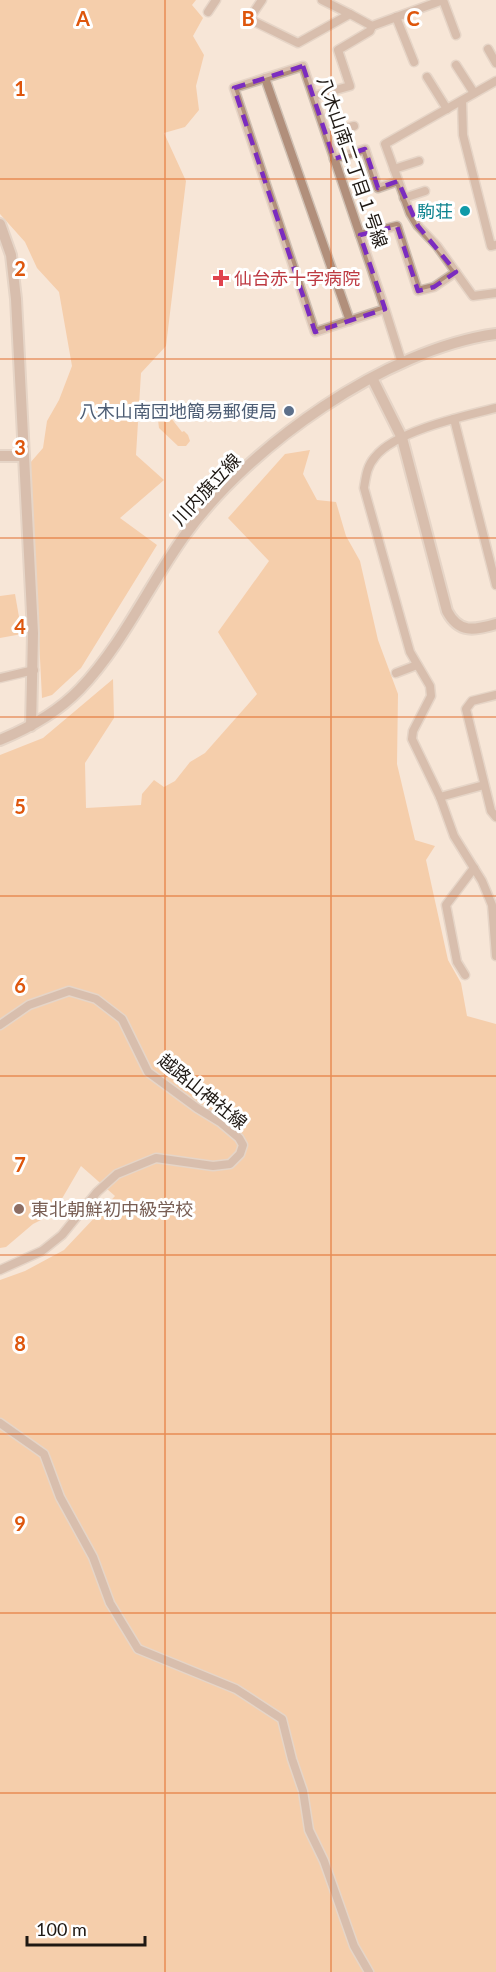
<svg xmlns="http://www.w3.org/2000/svg" width="496" height="1972" font-family="Lato,'Noto Sans JP',sans-serif">
<style>
.green{fill:#f2b177}
.lines{fill:none;stroke-linecap:round;stroke-linejoin:round}
.minor-casing{stroke:#d0c1b4;stroke-width:11}
.tertiary-casing{stroke:#d0c1b4;stroke-width:14}
.minor{stroke:#b18f7b;stroke-width:8}
.tertiary{stroke:#b18f7b;stroke-width:10}
.marked{fill:none;stroke:#7b2cbf;stroke-width:4.5;stroke-dasharray:12 8;stroke-linejoin:round}
.grid{fill:none;stroke:#de560c;stroke-width:1.5;stroke-opacity:0.55}
.culture-dot{fill:#0f9aa8;stroke:#fff;stroke-width:2}
.health-dot{fill:#e0444e;stroke:#fff;stroke-width:2}
.service-dot{fill:#5c6f8a;stroke:#fff;stroke-width:2}
.education-dot{fill:#8d6e63;stroke:#fff;stroke-width:2}
.labels{text-anchor:middle;dominant-baseline:central;stroke-width:6;stroke-linejoin:round;paint-order:stroke}
.street-label{font-size:18px;fill:#1e1813;stroke:#fff}
.culture-label{font-size:18px;fill:#0d838f;stroke:#fff;text-anchor:end}
.health-label{font-size:18px;fill:#be3a42;stroke:#fff;text-anchor:start}
.service-label{font-size:18px;fill:#4e5e75;stroke:#fff;text-anchor:end}
.education-label{font-size:18px;fill:#785e54;stroke:#fff;text-anchor:start}
.grid-label{font-size:20px;text-anchor:middle;font-weight:bold;fill:#de560c;stroke:#fff;stroke-width:6;stroke-linejoin:round;paint-order:stroke}
</style>
<rect width="100%" height="100%" fill="#f7e6d7"/>
<g class="green">
<polygon points="0,0 196,0 192,5 203,18 193,36 204,55 196,86 199,110 185,127 164,133 186,181 166,346 141,373 136,455 164,480 120,518 157,545 81,668 52,695 42,698 30,463 43,448 47,421 59,400 72,366 59,292 37,268 25,242 0,214"/>
<polygon points="165,416 171,418 182,432 184,431 188,435 190,441 186,446 178,446 159,428 158,420"/>
<polygon points="310,450 303,474 317,500 336,502 346,536 360,561 378,640 398,694 397,764 415,840 435,846 426,860 448,960 461,983 467,1016 496,1024 496,1972 0,1972 0,1280 25,1271 64,1250 115,1196 81,1166 53,1214 33,1224 6,1247 0,1248 0,755 43,738 113,679 114,718 85,763 86,808 141,805 142,794 154,780 164,787 175,781 190,762 205,753 257,694 218,632 269,561 228,518 285,454"/>
<polygon points="15,594 22,634 0,638 0,596"/>
</g>
<g class="lines">
<g class="minor-casing">
<g id="minor">
<polyline points="262,0 249,19 298,43 350,14 372,26 443,0 456,35"/>
<polyline points="322,0 350,14"/>
<polyline points="208,12 216,0"/>
<polyline points="396,17 414,62"/>
<polyline points="488,49 496,63"/>
<polyline points="456,65 474,93"/>
<polyline points="427,77 447,109"/>
<polyline points="265,78 350,321"/>
<polyline points="496,81 385,144 410,213 418,226 437,246 473,296 496,293"/>
<polyline points="314,96 350,86 338,50 370,31 372,26"/>
<polyline points="462,101 463,135 491,246 496,245"/>
<polyline points="326,133 354,126"/>
<polyline points="334,159 365,149 378,188 398,181"/>
<polyline points="394,169 419,161"/>
<polyline points="404,198 425,191"/>
<polyline points="360,235 397,226 418,291 434,287 456,272"/>
<polyline points="385,309 303,66 234,88 315,332 385,309 402,363"/>
<path d="M496,408C464,416 395,431 375,457C367,466 366,476 364,488L410,652L430,686L431,696L413,731L412,739L440,797L454,836L482,881L492,905L496,956"/>
<polyline points="454,419 496,585"/>
<polyline points="396,673 417,665"/>
<polyline points="0,678 34,670"/>
<polyline points="496,695 472,701 466,709 491,811 496,817"/>
<polyline points="440,797 484,785"/>
<polyline points="465,975 457,962 446,905 474,868"/>
<polyline points="0,1025 29,1005 69,991 96,999 122,1019 148,1072 197,1108 220,1122 239,1138 243,1145 240,1154 230,1164 213,1166 156,1158 117,1174 97,1192 62,1235 42,1251 0,1270"/>
<polyline points="0,1423 44,1454 60,1497 93,1557 110,1603 138,1649 236,1689 282,1719 292,1759 303,1791 309,1830 324,1861 354,1946 369,1972"/>
</g>
</g>
<g class="tertiary-casing">
<g id="tertiary">
<polyline points="0,224 11,255 16,299 33,633 31,726"/>
<path d="M372,378L402,438L447,611C459,634 474,630 496,624"/>
<polyline points="0,456 23,456"/>
<path d="M0,740C29,728 58,712 80,689C123,644 149,585 185,535C249,446 386,349 496,334"/>
</g>
</g>
<use href="#minor" class="minor"/>
<use href="#tertiary" class="tertiary"/>
</g>
<path d="M0 0H496V1972H0ZM303,66L334,159L365,149L378,188L398,181L418,226L456,272L434,287L418,291L397,226L360,235L385,309L315,332L234,88Z" fill="#f7e6d7" fill-opacity=".55" fill-rule="evenodd"/>
<path class="marked" d="M303,66L334,159L365,149L378,188L398,181L418,226L456,272L434,287L418,291L397,226L360,235L385,309L315,332L234,88Z"/>
<path class="grid" d="M165,0V1972M331,0V1972M0,179H496M0,359H496M0,538H496M0,717H496M0,896H496M0,1076H496M0,1255H496M0,1434H496M0,1613H496M0,1793H496"/>
<circle class="culture-dot" cx="465" cy="211" r="6"/>
<path class="health-dot" d="M218 269h6v6h6v6h-6v6h-6v-6h-6v-6h6z"/>
<circle class="service-dot" cx="289" cy="411" r="6"/>
<circle class="education-dot" cx="19" cy="1209" r="6"/>
<g class="labels">
<g class="street-label">
<text transform="translate(353 162) rotate(71)">八木山南二丁目１号線</text>
<text transform="translate(206 489) rotate(-47)">川内旗立線</text>
<text transform="translate(203 1091) rotate(39)">越路山神社線</text>
</g>
<g class="culture-label">
<text x="453" y="211">駒荘</text>
</g>
<g class="health-label">
<text x="234" y="278">仙台赤十字病院</text>
</g>
<g class="service-label">
<text x="277" y="411">八木山南団地簡易郵便局</text>
</g>
<g class="education-label">
<text x="31" y="1209">東北朝鮮初中級学校</text>
</g>
</g>
<g class="grid-label">
<text x="83" y="26">A</text>
<text x="248" y="26">B</text>
<text x="413" y="26">C</text>
<text x="20" y="96">1</text>
<text x="20" y="276">2</text>
<text x="20" y="455">3</text>
<text x="20" y="634">4</text>
<text x="20" y="814">5</text>
<text x="20" y="993">6</text>
<text x="20" y="1172">7</text>
<text x="20" y="1351">8</text>
<text x="20" y="1531">9</text>
</g>
<path d="M27 1936v9h118v-9" fill="none" stroke="#1e1813" stroke-width="3"/>
<text x="36" y="1936" font-size="18" fill="#1e1813" stroke="#ffffff" stroke-width="4.5" paint-order="stroke">100 m</text>
</svg>
